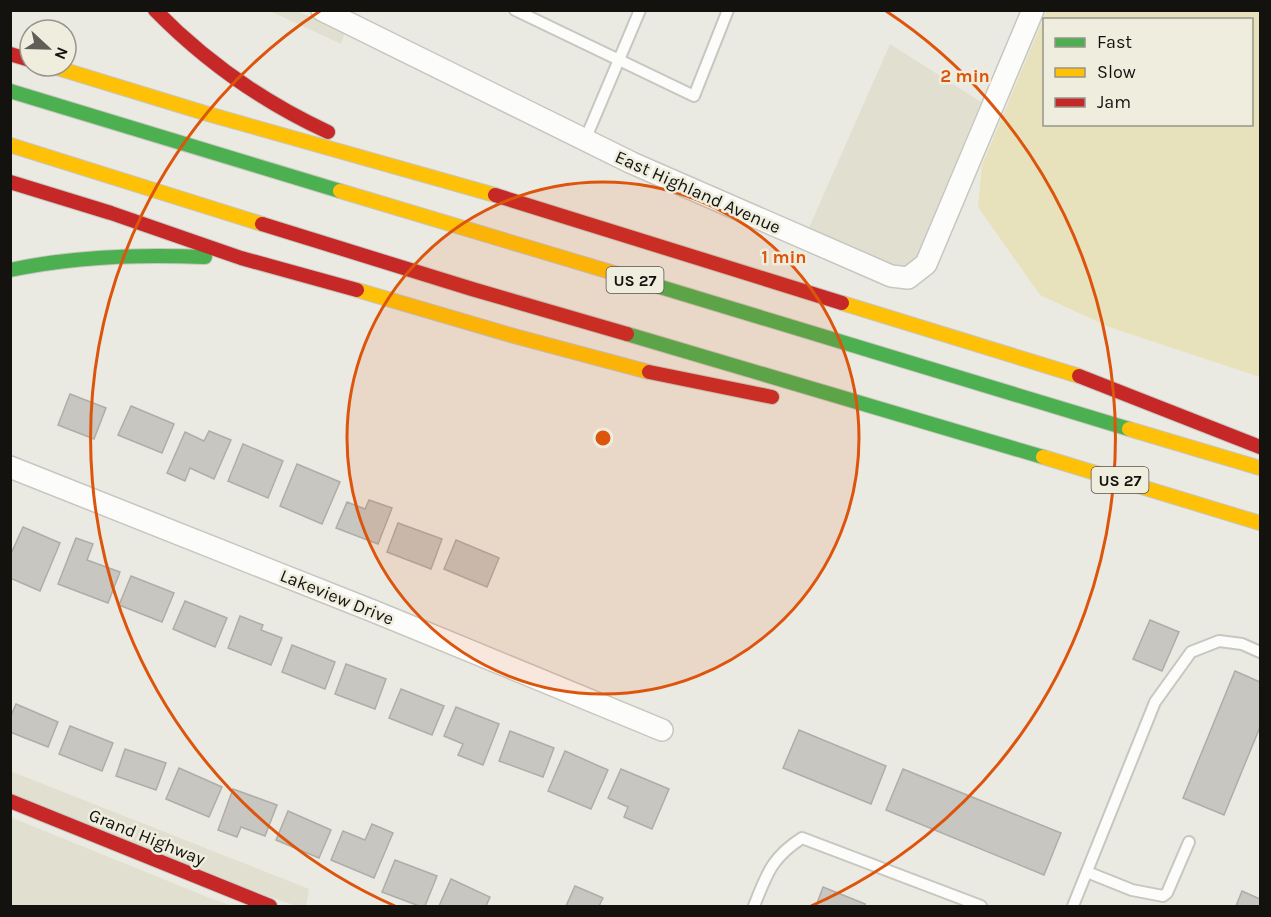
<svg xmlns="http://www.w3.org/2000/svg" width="1271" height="917" font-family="Karla,sans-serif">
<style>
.built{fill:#e1dfd0}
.green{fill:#e7e2bc;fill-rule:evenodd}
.building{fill:#c7c6c0;stroke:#aeada7;stroke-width:1.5}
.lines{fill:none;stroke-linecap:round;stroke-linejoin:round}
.lane-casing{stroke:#c7c6bf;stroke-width:14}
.street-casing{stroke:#c7c6bf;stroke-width:24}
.fast-casing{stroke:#c7c6bf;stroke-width:16}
.slow-casing{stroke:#c7c6bf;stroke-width:16}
.jam-casing{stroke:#c7c6bf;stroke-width:16}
.lane{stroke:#fcfcfb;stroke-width:10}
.street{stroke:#fcfcfb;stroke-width:21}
.fast{stroke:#4caf50;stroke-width:14}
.slow{stroke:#ffc107;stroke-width:14}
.jam{stroke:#c62828;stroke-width:14}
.ring{fill:none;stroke:#dd550c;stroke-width:3}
.labels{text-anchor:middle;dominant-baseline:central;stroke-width:5;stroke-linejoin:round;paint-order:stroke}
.shield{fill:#efedde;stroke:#55544c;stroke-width:1.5}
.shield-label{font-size:16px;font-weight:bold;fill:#13120e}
.street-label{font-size:18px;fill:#13120e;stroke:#efedde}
.centre{fill:#dd550c;stroke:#efedde;stroke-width:3}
.ring-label{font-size:18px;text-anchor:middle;font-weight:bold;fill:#dd550c;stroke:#efedde;stroke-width:5;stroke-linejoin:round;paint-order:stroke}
</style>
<rect width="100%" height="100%" fill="#ebeae2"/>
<g class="built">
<polygon points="270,11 297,11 345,33 341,44"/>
<polygon points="890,44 981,102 916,257 903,267 894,265 809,228"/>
<polygon points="10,771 309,889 306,906 296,906 218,878 11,794"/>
<polygon points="10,817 210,898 232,906 11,906"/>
</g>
<path class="green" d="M1047,10L1260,11V377L1109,327L1040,295L978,207L982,165ZM1044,20H1252V124H1044Z"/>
<g class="building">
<polygon points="70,394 106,408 94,439 58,425"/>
<polygon points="131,406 174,424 162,453 118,435"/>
<polygon points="209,431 231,440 214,479 190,468 185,481 167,473 185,432 204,441"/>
<polygon points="243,444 283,461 268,498 228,481"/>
<polygon points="297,464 340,482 322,524 280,506"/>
<polygon points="369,500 392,508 378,544 336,528 347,502 365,509"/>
<polygon points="398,523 442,539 431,569 387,552"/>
<polygon points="23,527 60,543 40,591 10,578 10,556"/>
<polygon points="76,538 93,544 87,560 120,572 108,603 58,584"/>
<polygon points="456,540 499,558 487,587 444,569"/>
<polygon points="131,576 174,593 162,622 119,605"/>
<polygon points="185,601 227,618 215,647 173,629"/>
<polygon points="240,616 263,625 261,630 282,638 271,665 228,648"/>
<polygon points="1150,620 1179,632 1162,671 1133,659"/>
<polygon points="292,645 335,662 325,689 282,672"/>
<polygon points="346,664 386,679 375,709 335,694"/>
<polygon points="1235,671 1260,682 1260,727 1224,815 1183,798"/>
<polygon points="401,689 444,706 432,735 389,718"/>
<polygon points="16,704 58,722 48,747 10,732 10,718"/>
<polygon points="456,707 499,724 483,765 458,755 463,744 444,736"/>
<polygon points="70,726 113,743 102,771 59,754"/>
<polygon points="799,730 886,766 871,804 783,768"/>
<polygon points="510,731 554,748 543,777 499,761"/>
<polygon points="125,749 166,763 156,790 116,776"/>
<polygon points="565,751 608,770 591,809 548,791"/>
<polygon points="179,768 222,787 209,817 166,799"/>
<polygon points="621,769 669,789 652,829 624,817 628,807 608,798"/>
<polygon points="903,769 1061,833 1044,875 886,810"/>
<polygon points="233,789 277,805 265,836 241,827 237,837 218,830"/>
<polygon points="288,811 331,830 319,858 276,840"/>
<polygon points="372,824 393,833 374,878 331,860 343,831 365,840"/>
<polygon points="395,860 437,876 425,906 419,906 382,892"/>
<polygon points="451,879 490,897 486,906 439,906"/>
<polygon points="575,886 603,898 599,906 566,906"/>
<polygon points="823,887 865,904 864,906 816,906"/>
<polygon points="1242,891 1260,899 1260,906 1236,906"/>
</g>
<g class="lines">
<g class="lane-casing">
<g id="lane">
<polyline points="515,10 694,96 728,10"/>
<polyline points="585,140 640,10"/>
<polyline points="1087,872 1132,890 1163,896 1167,893 1189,842"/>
<path d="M754,906C767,874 771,858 802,838L981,906"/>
<polyline points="1073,906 1155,702 1191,652 1219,641 1242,644 1260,652"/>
</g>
</g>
<g class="street-casing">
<g id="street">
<polyline points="322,10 632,163 891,276 908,278 926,264 1033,10"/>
<polyline points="10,467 378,613 662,730"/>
</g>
</g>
<g class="fast-casing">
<g id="fast">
<polyline points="10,91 340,191"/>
<path d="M10,270C75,256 139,254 205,257"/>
<polyline points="644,282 1129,429"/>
<polyline points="627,334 1043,457"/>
</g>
</g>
<g class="slow-casing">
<g id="slow">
<polyline points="51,66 208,114 495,195"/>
<polyline points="10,145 262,224"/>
<polyline points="340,191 644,282"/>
<polyline points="357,290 514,336 649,372"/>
<polyline points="842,303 1079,376"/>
<polyline points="1129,429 1260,468"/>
<polyline points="1043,457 1260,523"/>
</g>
</g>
<g class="jam-casing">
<g id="jam">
<path d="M155,10C205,61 263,102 328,132"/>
<polyline points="10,54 30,60"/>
<polyline points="10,182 111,213 241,258 357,290"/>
<polyline points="495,195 842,303"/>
<polyline points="262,224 472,289 627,334"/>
<polyline points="649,372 772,397"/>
<polyline points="1079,376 1260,447"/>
<polyline points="10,801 270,906"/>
</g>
</g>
<use href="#lane" class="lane"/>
<use href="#street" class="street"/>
<use href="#fast" class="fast"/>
<use href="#slow" class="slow"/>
<use href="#jam" class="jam"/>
</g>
<circle cx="603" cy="438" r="256" fill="#dd550c" fill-opacity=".12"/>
<g class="ring">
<circle cx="603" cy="438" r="256"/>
<path d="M395 906A512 512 0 0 1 320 11M886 11A512 512 0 0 1 811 906"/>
</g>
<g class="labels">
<g class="shield">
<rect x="606.5" y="267" width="57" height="26" rx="4.5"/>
<rect x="1091.5" y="467" width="57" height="26" rx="4.5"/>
</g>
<g class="shield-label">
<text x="635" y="280">US 27</text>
<text x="1120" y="480">US 27</text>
</g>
<g class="street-label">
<text transform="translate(698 192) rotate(24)">East Highland Avenue</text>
<text transform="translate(337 597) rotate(22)">Lakeview Drive</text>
<text transform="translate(147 837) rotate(22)">Grand Highway</text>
</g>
</g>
<circle cx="603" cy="438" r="9" class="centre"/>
<g class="ring-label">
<text x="965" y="82">2 min</text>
<text x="784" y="263">1 min</text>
</g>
<rect width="1271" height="917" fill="none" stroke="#13120e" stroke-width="24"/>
<rect x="1043" y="18" width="210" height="108" fill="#efedde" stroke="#97958b" stroke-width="1.5"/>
<rect x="1055" y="38" width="30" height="9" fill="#4caf50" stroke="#97958b" stroke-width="1.5"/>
<text x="1097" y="48" font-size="18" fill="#13120e">Fast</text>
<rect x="1055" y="68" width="30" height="9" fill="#ffc107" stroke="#97958b" stroke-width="1.5"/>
<text x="1097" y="78" font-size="18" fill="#13120e">Slow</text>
<rect x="1055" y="98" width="30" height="9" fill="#c62828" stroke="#97958b" stroke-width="1.5"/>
<text x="1097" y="108" font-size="18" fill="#13120e">Jam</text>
<g transform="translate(48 48) rotate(112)"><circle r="28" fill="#efedde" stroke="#97958b" stroke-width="1.5"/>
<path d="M0-4.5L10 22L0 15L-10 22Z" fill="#5f5e58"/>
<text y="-9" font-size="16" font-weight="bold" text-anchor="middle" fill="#13120e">N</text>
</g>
</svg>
